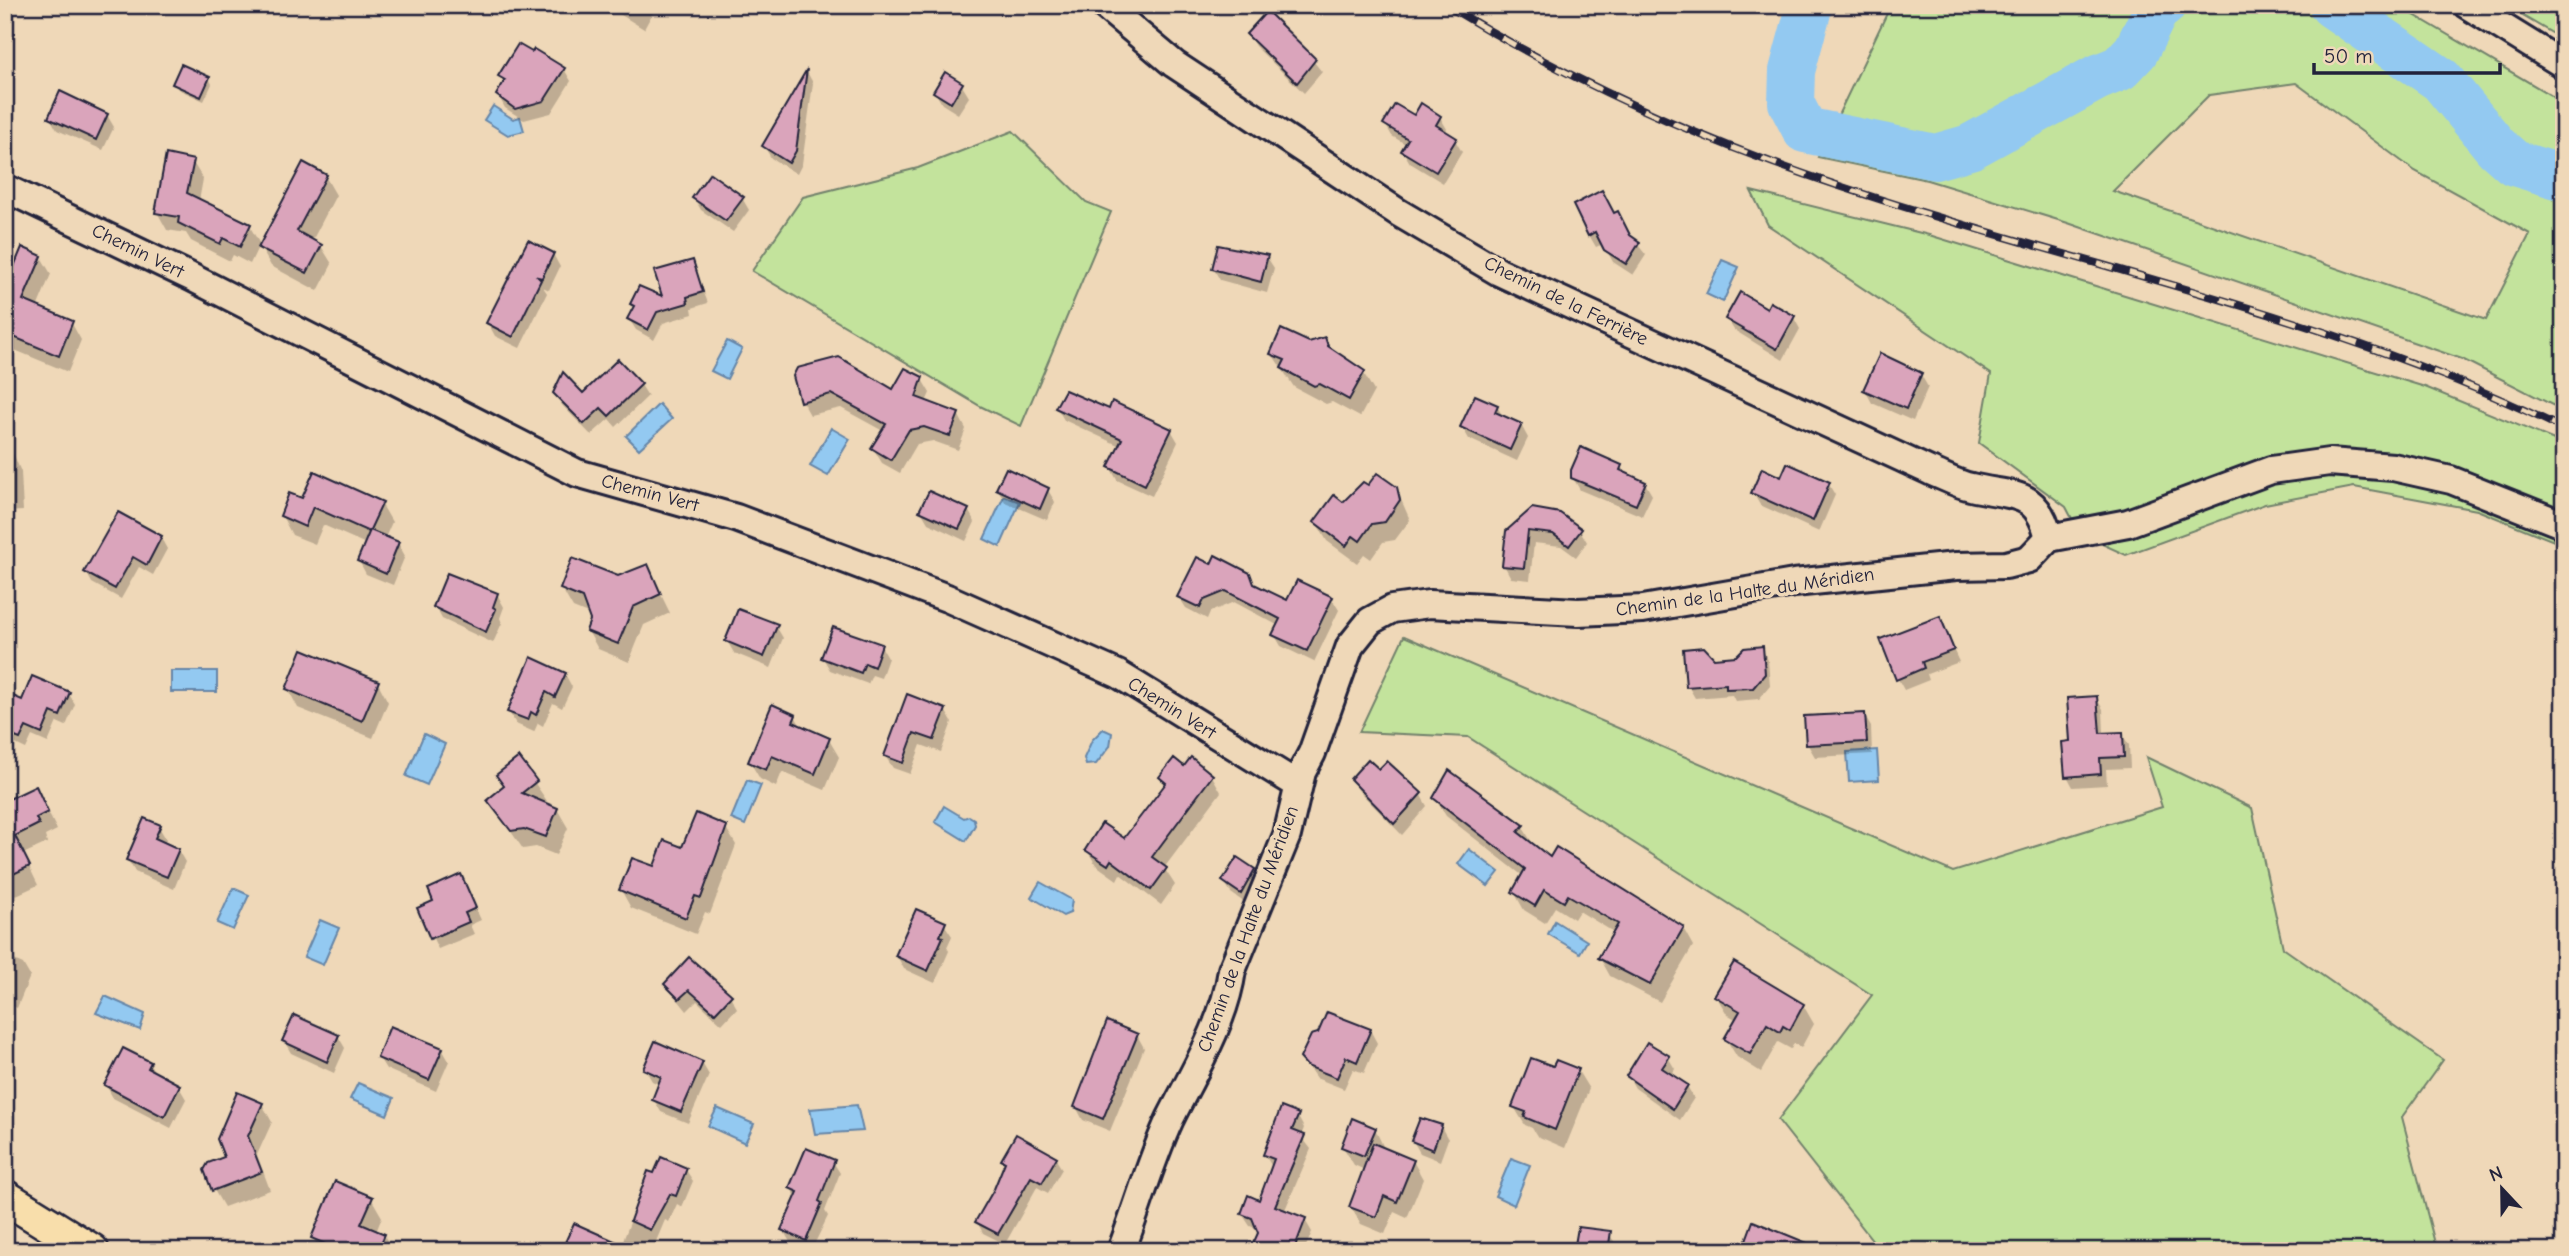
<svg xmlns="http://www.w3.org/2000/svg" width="2569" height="1256" font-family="'Comic Neue',sans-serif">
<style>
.green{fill:#c3e39c;stroke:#72826c;stroke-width:2;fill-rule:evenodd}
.water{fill:#93c9f1;stroke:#6686a8;stroke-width:2}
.shadow{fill:#0003}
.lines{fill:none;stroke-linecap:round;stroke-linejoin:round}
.river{stroke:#93c9f1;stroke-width:46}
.building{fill:#daa4bb;stroke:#22223b;stroke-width:2}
.minor-casing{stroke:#22223b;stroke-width:32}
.major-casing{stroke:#22223b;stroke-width:38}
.minor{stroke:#efd8b8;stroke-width:26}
.major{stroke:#f8deab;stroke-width:33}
.rail-casing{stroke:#22223b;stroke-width:8}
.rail{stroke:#efd8b8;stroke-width:5;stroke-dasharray:16;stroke-linecap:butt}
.labels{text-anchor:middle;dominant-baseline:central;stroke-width:7;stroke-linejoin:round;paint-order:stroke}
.street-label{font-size:19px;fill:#22223b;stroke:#efd8b8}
</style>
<rect width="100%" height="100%" fill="#efd8b8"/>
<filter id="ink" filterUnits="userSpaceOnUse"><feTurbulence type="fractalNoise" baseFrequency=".0143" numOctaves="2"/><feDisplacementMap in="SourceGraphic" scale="14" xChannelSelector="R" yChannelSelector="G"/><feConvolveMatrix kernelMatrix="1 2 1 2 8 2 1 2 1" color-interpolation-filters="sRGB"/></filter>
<g filter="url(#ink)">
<g class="green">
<path d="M1891,5H2397L2564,103V411L2462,359L2068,223L1927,180L1818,157ZM2296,83L2415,171L2530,234L2486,320L2113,191L2209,95Z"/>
<polygon points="2504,5 2564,5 2564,40"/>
<polygon points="1013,131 1086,202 1111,212 1021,426 980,406 752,271 803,197 918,168"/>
<polygon points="1751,191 1929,235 2425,387 2564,444 2564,545 2477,510 2354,487 2265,504 2126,555 2080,534 2066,507 1979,443 1991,374 1768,225"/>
<polygon points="1404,636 1953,872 2162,807 2146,757 2252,808 2283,948 2443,1060 2402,1117 2437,1251 1881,1251 1778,1120 1872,995 1468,737 1359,732"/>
</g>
<g class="water">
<polygon points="493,106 513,119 520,117 524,131 508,135 484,120"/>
<polygon points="1722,260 1739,267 1723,302 1706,294"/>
<polygon points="727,341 742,349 727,379 711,371"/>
<polygon points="659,404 672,419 639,449 626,436"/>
<polygon points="831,428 850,439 828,476 810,466"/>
<polygon points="1004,496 1020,502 1000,547 984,539"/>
<rect x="171" y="671" width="46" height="21"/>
<polygon points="1103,729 1112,733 1110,746 1096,764 1086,765 1084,758 1092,740"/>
<polygon points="424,734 445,744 427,785 406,776"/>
<polygon points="1877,750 1879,780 1849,782 1847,752"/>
<polygon points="747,780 761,785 745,825 731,819"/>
<polygon points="944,806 964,818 969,816 974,819 975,825 966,841 935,822"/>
<polygon points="1469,849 1499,872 1488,886 1458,864"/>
<polygon points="1040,882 1072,900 1070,913 1063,916 1031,897"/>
<polygon points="233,888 249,895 233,930 217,923"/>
<polygon points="320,920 339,928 323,965 304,957"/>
<polygon points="1555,921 1587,941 1580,953 1548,934"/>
<polygon points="105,996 145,1014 140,1030 96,1013"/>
<polygon points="358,1083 394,1098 387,1115 350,1099"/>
<polygon points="857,1105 863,1131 815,1134 810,1109"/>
<polygon points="717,1108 754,1124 745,1143 708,1126"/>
<polygon points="1511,1158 1530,1165 1514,1205 1495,1196"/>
</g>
<g class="shadow">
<polygon points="596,5 663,5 661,10 656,7 644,29 613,10 611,14"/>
<polygon points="895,5 910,5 905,12"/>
<polygon points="1267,13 1291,33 1322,72 1304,93 1255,46 1248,34"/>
<polygon points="564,69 571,81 551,113 524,120 505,108 498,95 505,84 500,76"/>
<polygon points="807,72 813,83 802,164 797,174 771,158 764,146"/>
<polygon points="209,78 212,84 204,101 178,89 174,84"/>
<polygon points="961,84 969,97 958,114 942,104 935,92"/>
<polygon points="107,115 114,127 103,150 57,130 50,118"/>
<polygon points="1415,117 1440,117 1447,129 1444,133 1455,140 1462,152 1443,183 1410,163 1403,151 1407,145 1392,136 1385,124"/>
<polygon points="192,161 203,179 199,201 249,225 261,246 325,176 336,195 312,241 321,246 332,264 318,291 271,266 259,245 250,264 233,255 230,261 191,241 186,233 167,230 157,212"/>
<polygon points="694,198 742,198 749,210 733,232 701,210"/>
<polygon points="1614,215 1646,255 1633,275 1613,262 1603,244 1596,247 1589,235"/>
<polygon points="553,254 560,267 549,290 543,287 547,293 520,348 495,336 488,323"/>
<polygon points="41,257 51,274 37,308 71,322 81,340 68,372 5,346 5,293"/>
<polygon points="1267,257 1274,268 1267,293 1220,280 1213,268"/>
<polygon points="692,262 708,303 692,308 693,314 663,323 654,340 636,330 629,319 635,308 632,304 665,299"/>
<polygon points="1794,318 1800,329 1783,360 1734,330 1727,319"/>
<polygon points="1324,339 1331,351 1363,372 1374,391 1360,417 1332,402 1326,404 1294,387 1272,354"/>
<polygon points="839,359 894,391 921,378 930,393 926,402 958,414 966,429 958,450 933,441 917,444 900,473 882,463 873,448 883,431 841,408 810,415 802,401"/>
<polygon points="1921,375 1928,387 1913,421 1872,403 1865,390"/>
<polygon points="641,385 648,396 616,427 609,419 591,435 562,405 555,393 583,395"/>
<polygon points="1497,406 1503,417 1521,425 1528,438 1517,461 1469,439 1462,427"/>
<polygon points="1057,408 1110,412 1171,430 1178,442 1152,496 1117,480 1110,467 1120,446 1064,420"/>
<polygon points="5,446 10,446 21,472 23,511 5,512"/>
<polygon points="1621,466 1625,475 1645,483 1652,495 1642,516 1580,490 1573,478"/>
<polygon points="1782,479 1828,483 1835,495 1819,532 1760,505 1753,493"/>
<polygon points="1369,488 1396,488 1410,520 1395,540 1383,542 1371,559 1364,554 1357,563 1327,541 1316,522"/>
<polygon points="998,489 1048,490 1055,502 1047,520 1005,502"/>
<polygon points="303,500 381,503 392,522 385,538 398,543 405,556 393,585 366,574 359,561 366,544 323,525 315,544 292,535 282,516"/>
<polygon points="968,510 975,522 966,541 928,523 921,511"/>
<polygon points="1560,514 1580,530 1587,542 1576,557 1561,546 1534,543 1530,580 1511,578 1504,565 1507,532"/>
<polygon points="161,538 167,549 153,575 139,567 121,599 92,583 86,572"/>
<polygon points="647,566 670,613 644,625 629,662 598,649 588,631 592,620 590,615 573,608 562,589 618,578"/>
<polygon points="1211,566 1249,574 1256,587 1288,603 1332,599 1339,610 1314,662 1281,646 1274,634 1279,626 1234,602 1210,612 1207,619 1186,608 1179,597"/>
<polygon points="497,594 504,607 500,618 502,623 493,643 442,619 435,606"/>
<polygon points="1939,618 1959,662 1927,674 1929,680 1904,690 1898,679"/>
<polygon points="776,626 783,638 771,668 734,653 727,641"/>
<polygon points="881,646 888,658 881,678 872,675 868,684 830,670 823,658"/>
<polygon points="1762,648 1768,660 1770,686 1759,699 1735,701 1732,695 1695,698 1688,686 1713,660 1737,658"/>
<polygon points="565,674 572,687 562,708 553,703 543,726 538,723 534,732 516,724 509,712"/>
<polygon points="378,683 388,702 373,738 298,708 288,689"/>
<polygon points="69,694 75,704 66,726 57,722 48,743 32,736 26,749 5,739 5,712 23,702"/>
<polygon points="908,697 945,710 952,722 941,752 921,745 910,774 893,768 885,756"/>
<polygon points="2096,698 2103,709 2104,734 2122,734 2129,745 2130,768 2106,769 2107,785 2073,787 2067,776 2072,743"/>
<polygon points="1864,715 1871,727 1872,754 1815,757 1808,745"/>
<polygon points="795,716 802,728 829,740 839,757 825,790 782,772 776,787 760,779 750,762"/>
<polygon points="519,760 547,801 543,804 557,809 568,828 556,855 536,847 523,849 489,800 505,788"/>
<polygon points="1184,769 1212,776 1221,792 1164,868 1175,885 1161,905 1120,874 1117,880 1096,865 1087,850 1124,841 1166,786 1161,777"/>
<polygon points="1379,771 1420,794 1427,806 1402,835 1359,791 1352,779"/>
<polygon points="1435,798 1522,826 1533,844 1551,860 1683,928 1693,946 1660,1002 1610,976 1600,958 1615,933 1579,911 1574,919 1555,907 1545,923 1524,910 1514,892 1523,876 1446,816"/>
<polygon points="5,803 45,806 57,830 45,836 47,843 23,854 38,885 10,898 5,891"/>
<polygon points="159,827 166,839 164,844 178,850 185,862 174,889 135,872 128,860"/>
<polygon points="726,828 736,845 710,914 705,912 696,934 631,908 621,890 683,849"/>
<polygon points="1254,870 1261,883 1248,905 1231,893 1224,881"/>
<polygon points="466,887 481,920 470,925 474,934 438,949 419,909"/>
<polygon points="944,924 952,936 947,947 949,951 935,983 904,969 897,956"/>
<polygon points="5,956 23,964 30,976 17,1008 5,1003"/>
<polygon points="666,985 730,996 737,1008 722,1024 697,1001 687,1011"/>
<polygon points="1716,996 1803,1005 1814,1024 1801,1048 1794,1043 1791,1049 1778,1042 1761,1072 1737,1057 1726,1039 1737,1020 1727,1014"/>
<polygon points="1370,1030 1377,1043 1364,1073 1353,1069 1344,1089 1316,1078 1302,1058"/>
<polygon points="1137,1035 1144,1048 1110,1131 1083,1120 1076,1107"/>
<polygon points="338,1036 345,1048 334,1073 291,1053 284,1041"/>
<polygon points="442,1049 449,1061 436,1091 386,1069 379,1058"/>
<polygon points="1668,1057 1675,1069 1671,1076 1687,1086 1694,1098 1680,1120 1635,1088 1628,1076"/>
<polygon points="702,1063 709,1075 688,1123 661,1112 654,1100 660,1085 652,1081 645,1069"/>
<polygon points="150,1064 156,1074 179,1087 186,1099 171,1128 113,1098 106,1085"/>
<polygon points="1554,1068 1578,1071 1589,1089 1565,1148 1537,1136 1532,1128 1525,1125 1514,1107"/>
<polygon points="262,1104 272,1122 257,1155 270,1190 224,1207 214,1190 226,1158"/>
<polygon points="1297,1115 1304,1128 1301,1136 1311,1149 1284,1212 1305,1220 1312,1232 1304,1251 1259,1251 1255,1244 1258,1229 1250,1226 1242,1214 1260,1202 1272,1167 1265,1155"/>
<polygon points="1441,1127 1448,1139 1440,1161 1420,1153 1413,1141"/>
<polygon points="1375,1129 1385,1150 1413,1161 1423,1179 1407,1218 1394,1212 1385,1234 1361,1224 1350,1206 1365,1170 1354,1165 1343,1147"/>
<polygon points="1055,1158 1062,1169 1048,1193 1037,1187 1005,1244 983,1233 977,1222 1006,1165 1003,1160"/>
<polygon points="833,1162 840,1173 825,1211 828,1216 811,1251 790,1242 783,1230 797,1198 791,1188"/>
<polygon points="686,1170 693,1181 682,1207 677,1204 669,1222 665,1220 652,1251 564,1251 621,1246 649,1173"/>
<polygon points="371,1198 382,1217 376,1232 384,1235 393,1251 320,1251 313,1238"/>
<polygon points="1609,1233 1619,1250 1625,1251 1576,1251"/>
</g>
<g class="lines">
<g class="river">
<polyline points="1806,5 1808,12 1792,71 1791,103 1805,130 1935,157 1970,147 2096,78 2120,68 2136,51 2156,10 2163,5"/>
<polyline points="2332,5 2441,80 2496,147 2514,163 2564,178"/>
</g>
</g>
<g class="building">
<polygon points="1267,11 1316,59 1297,83 1246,34"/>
<polygon points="518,44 532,52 534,49 565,68 544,101 515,109 496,95 505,80 498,76"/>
<polygon points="181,64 210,77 201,97 172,84"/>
<polygon points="807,69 796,151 789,163 762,146"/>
<polygon points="945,72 963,83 951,103 933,92"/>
<polygon points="60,91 108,114 96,140 48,118"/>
<polygon points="1421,103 1441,116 1436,125 1457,138 1436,172 1401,151 1408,139 1383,124 1395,104 1414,115"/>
<polygon points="166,154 194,160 187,193 251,224 240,247 223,238 220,244 178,223 179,217 155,213"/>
<polygon points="303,162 327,175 297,231 322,245 307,273 258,248"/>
<polygon points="710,173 744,197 726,221 692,198"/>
<polygon points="1602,190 1614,213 1618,211 1630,235 1640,242 1626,264 1604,250 1595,232 1588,236 1573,205"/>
<polygon points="528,240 554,253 542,278 538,277 541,280 513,337 486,323"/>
<polygon points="1218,245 1268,255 1261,282 1212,269"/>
<polygon points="22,247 42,256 23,300 73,321 59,356 9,335 5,342 5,288"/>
<polygon points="693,260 703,292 687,297 688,303 657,312 648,330 627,319 634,306 630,304 639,286 662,296 654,271"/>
<polygon points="1740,292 1767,308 1770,302 1795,316 1777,349 1725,319"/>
<polygon points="1281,329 1309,342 1325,337 1328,346 1365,371 1349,400 1320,384 1314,386 1281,368 1285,360 1270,354"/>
<polygon points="1880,353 1922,373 1906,409 1863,390"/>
<polygon points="839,357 893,389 905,368 923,377 916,397 959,413 950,436 924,427 909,430 891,460 871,448 886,424 831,394 800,402 793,376 797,368"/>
<polygon points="618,359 642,384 609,416 601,408 584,424 553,393 563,372 583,393"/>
<polygon points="1065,390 1109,409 1112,401 1172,429 1145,485 1108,467 1122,439 1055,408"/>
<polygon points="1475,395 1498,405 1495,412 1522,424 1510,450 1460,427"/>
<polygon points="1581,447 1622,465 1620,470 1646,482 1636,505 1571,478 1571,470"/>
<polygon points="1787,463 1830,482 1813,521 1751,493 1762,468 1781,477"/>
<polygon points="1006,468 1049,488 1040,509 996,489"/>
<polygon points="314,471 383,502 369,532 313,507 305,527 280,516 289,493 302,498"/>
<polygon points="1377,473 1397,487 1400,500 1385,522 1372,524 1360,541 1353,536 1346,546 1314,522 1334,495 1343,502 1363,482 1368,485"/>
<polygon points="929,491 969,509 959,529 919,511"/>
<polygon points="1532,508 1560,513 1582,529 1569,546 1553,534 1528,531 1524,568 1502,566 1506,531"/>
<polygon points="118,512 162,536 147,565 133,557 115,589 84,572"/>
<polygon points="370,530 399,542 386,574 357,561"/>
<polygon points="1215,555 1250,573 1254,584 1287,600 1297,580 1333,597 1307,651 1272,635 1280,619 1226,591 1204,600 1200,608 1177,597 1197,557 1211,564"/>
<polygon points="572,558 618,576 648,564 661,594 633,607 618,644 586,631 590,620 582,598 560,589"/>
<polygon points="447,573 498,593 493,607 496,609 486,632 433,607"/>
<polygon points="738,609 778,624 764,657 725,641"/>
<polygon points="1940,616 1954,650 1922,662 1924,668 1896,680 1880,639"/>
<polygon points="833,627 882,644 874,667 865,663 861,673 821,658"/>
<polygon points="1763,646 1765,674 1753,688 1726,689 1726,684 1686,687 1683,649 1704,647 1714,658 1736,656 1744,648"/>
<polygon points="302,649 379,681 362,721 286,689"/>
<polygon points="531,657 566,673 555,697 546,692 536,715 531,712 528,720 507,712"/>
<polygon points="32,676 70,692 60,716 51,712 42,734 26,727 20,739 5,733 5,708 11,695 22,700"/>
<polygon points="907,694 946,709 934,740 914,733 903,763 884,756"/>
<polygon points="2097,696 2100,733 2123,732 2124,757 2100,758 2101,774 2065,777 2062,742 2070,741 2067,698"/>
<polygon points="772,704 796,715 793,722 830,738 815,774 772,756 766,770 748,762"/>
<polygon points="1865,713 1867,742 1806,745 1804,716"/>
<polygon points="519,757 537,781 522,793 558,808 546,837 524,829 511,831 487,800 504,786 496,775"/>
<polygon points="1191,757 1213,775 1152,857 1167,868 1151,890 1111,860 1108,865 1085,850 1102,823 1124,838 1166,783 1159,777 1174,758 1184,766"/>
<polygon points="1368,759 1379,769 1387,761 1422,793 1394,824 1350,779"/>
<polygon points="1449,770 1524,825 1518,832 1550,857 1556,847 1684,927 1650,985 1598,958 1618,924 1568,895 1564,902 1544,890 1535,906 1512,892 1525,869 1433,798"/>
<polygon points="36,786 48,812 36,818 39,824 15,836 30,866 5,878 5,801"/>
<polygon points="696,813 727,826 701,898 695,896 686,918 619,890 632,858 654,866 664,840 682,847"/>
<polygon points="144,818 161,825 155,838 179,849 167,877 126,860"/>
<polygon points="1237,857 1255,869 1241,894 1222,881"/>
<polygon points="461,874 476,908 465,913 469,922 430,939 417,908 433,901 428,889"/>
<polygon points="916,909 946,922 940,936 943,937 928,971 895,956"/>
<polygon points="689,957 732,995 715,1013 689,990 679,999 664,984"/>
<polygon points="1734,962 1804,1004 1790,1030 1783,1026 1780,1032 1767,1024 1750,1054 1724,1039 1740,1011 1714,996"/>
<polygon points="1327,1012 1371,1029 1357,1062 1346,1057 1337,1078 1307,1066 1300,1058 1311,1035 1318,1033"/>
<polygon points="294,1015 339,1035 327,1062 282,1041"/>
<polygon points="1107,1021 1138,1034 1103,1119 1074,1107"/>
<polygon points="390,1026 443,1048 429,1080 377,1058"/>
<polygon points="655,1041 703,1062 681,1112 652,1100 661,1077 643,1069"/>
<polygon points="1647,1042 1670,1056 1662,1068 1688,1085 1673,1109 1626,1076"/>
<polygon points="123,1048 151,1062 148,1068 180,1085 164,1117 104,1085"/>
<polygon points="1531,1058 1553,1066 1556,1060 1579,1069 1555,1130 1524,1117 1526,1112 1512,1107"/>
<polygon points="237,1092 263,1103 248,1136 262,1172 212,1191 204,1170 208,1163 224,1157 217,1139"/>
<polygon points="1281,1107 1299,1114 1292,1130 1305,1135 1275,1206 1306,1218 1295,1247 1290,1245 1287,1251 1269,1251 1253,1244 1258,1233 1252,1218 1241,1214 1248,1195 1259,1200 1274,1159 1263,1155"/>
<polygon points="1352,1118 1376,1128 1364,1156 1341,1147"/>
<polygon points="1420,1118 1442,1125 1433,1150 1411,1141"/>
<polygon points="1016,1134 1057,1157 1042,1183 1031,1177 998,1234 975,1222 994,1189 1005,1162 1001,1160"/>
<polygon points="1373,1143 1414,1160 1397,1202 1384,1196 1376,1217 1349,1207"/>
<polygon points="806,1148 835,1160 819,1201 822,1203 806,1241 781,1230 798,1192 789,1188"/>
<polygon points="661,1157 687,1168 676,1196 670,1194 650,1230 630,1221 648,1171 654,1173"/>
<polygon points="335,1181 373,1197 361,1224 385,1234 378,1251 342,1251 311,1238"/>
<polygon points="1753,1221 1824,1250 1824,1251 1742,1251"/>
<polygon points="574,1223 637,1251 561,1251"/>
<polygon points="1578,1227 1611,1231 1608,1251 1574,1251"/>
</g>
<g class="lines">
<g class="minor-casing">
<g id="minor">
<path d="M1104,5L1174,64L1399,213L1499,272L1930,471C1943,476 1957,484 1971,487C2012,497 2037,488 2049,538"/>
<polyline points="2467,5 2564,65"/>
<polyline points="5,188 189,276 577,473 736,518 947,598 1118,674 1298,785"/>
<path d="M1121,1251C1138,1207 1150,1162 1170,1119C1193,1073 1225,1022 1232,970L1287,835L1302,772L1312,753L1350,646L1370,621L1392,609L1429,604L1578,612L1643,609L1794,583L1956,566L2006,565L2029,559L2049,538L2128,523L2271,470L2329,462L2393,467L2451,480L2564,525"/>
</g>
</g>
<g class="major-casing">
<polyline id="major" points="5,1197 92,1251"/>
</g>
<use href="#minor" class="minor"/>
<use href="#major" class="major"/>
<g class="rail-casing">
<path id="rail" d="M1446,5C1546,66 1650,117 1760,158C2025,257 2308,302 2564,429"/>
</g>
<use href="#rail" class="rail"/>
</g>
</g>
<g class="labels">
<g class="street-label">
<text transform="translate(138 251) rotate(26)">Chemin Vert</text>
<text transform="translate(1566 301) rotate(26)">Chemin de la Ferrière</text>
<text transform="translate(650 493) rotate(15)">Chemin Vert</text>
<text transform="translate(1745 592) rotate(-8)">Chemin de la Halte du Méridien</text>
<text transform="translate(1172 708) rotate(32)">Chemin Vert</text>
<text transform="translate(1248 929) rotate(-70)">Chemin de la Halte du Méridien</text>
</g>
</g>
<rect width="2569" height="1256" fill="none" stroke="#efd8b8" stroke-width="28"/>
<rect x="14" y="14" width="2541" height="1228" fill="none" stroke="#22223b" stroke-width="2.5" filter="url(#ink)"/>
<g transform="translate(2502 1189) rotate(338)" stroke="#efd8b8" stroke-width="5" paint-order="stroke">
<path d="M0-5L12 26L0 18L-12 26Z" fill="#22223b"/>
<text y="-10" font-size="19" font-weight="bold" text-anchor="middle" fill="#22223b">N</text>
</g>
<path d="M2314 63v10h186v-10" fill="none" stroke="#22223b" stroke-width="3.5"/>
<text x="2324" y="63" font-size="21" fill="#22223b" stroke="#efd8b8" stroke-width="5" paint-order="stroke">50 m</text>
</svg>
